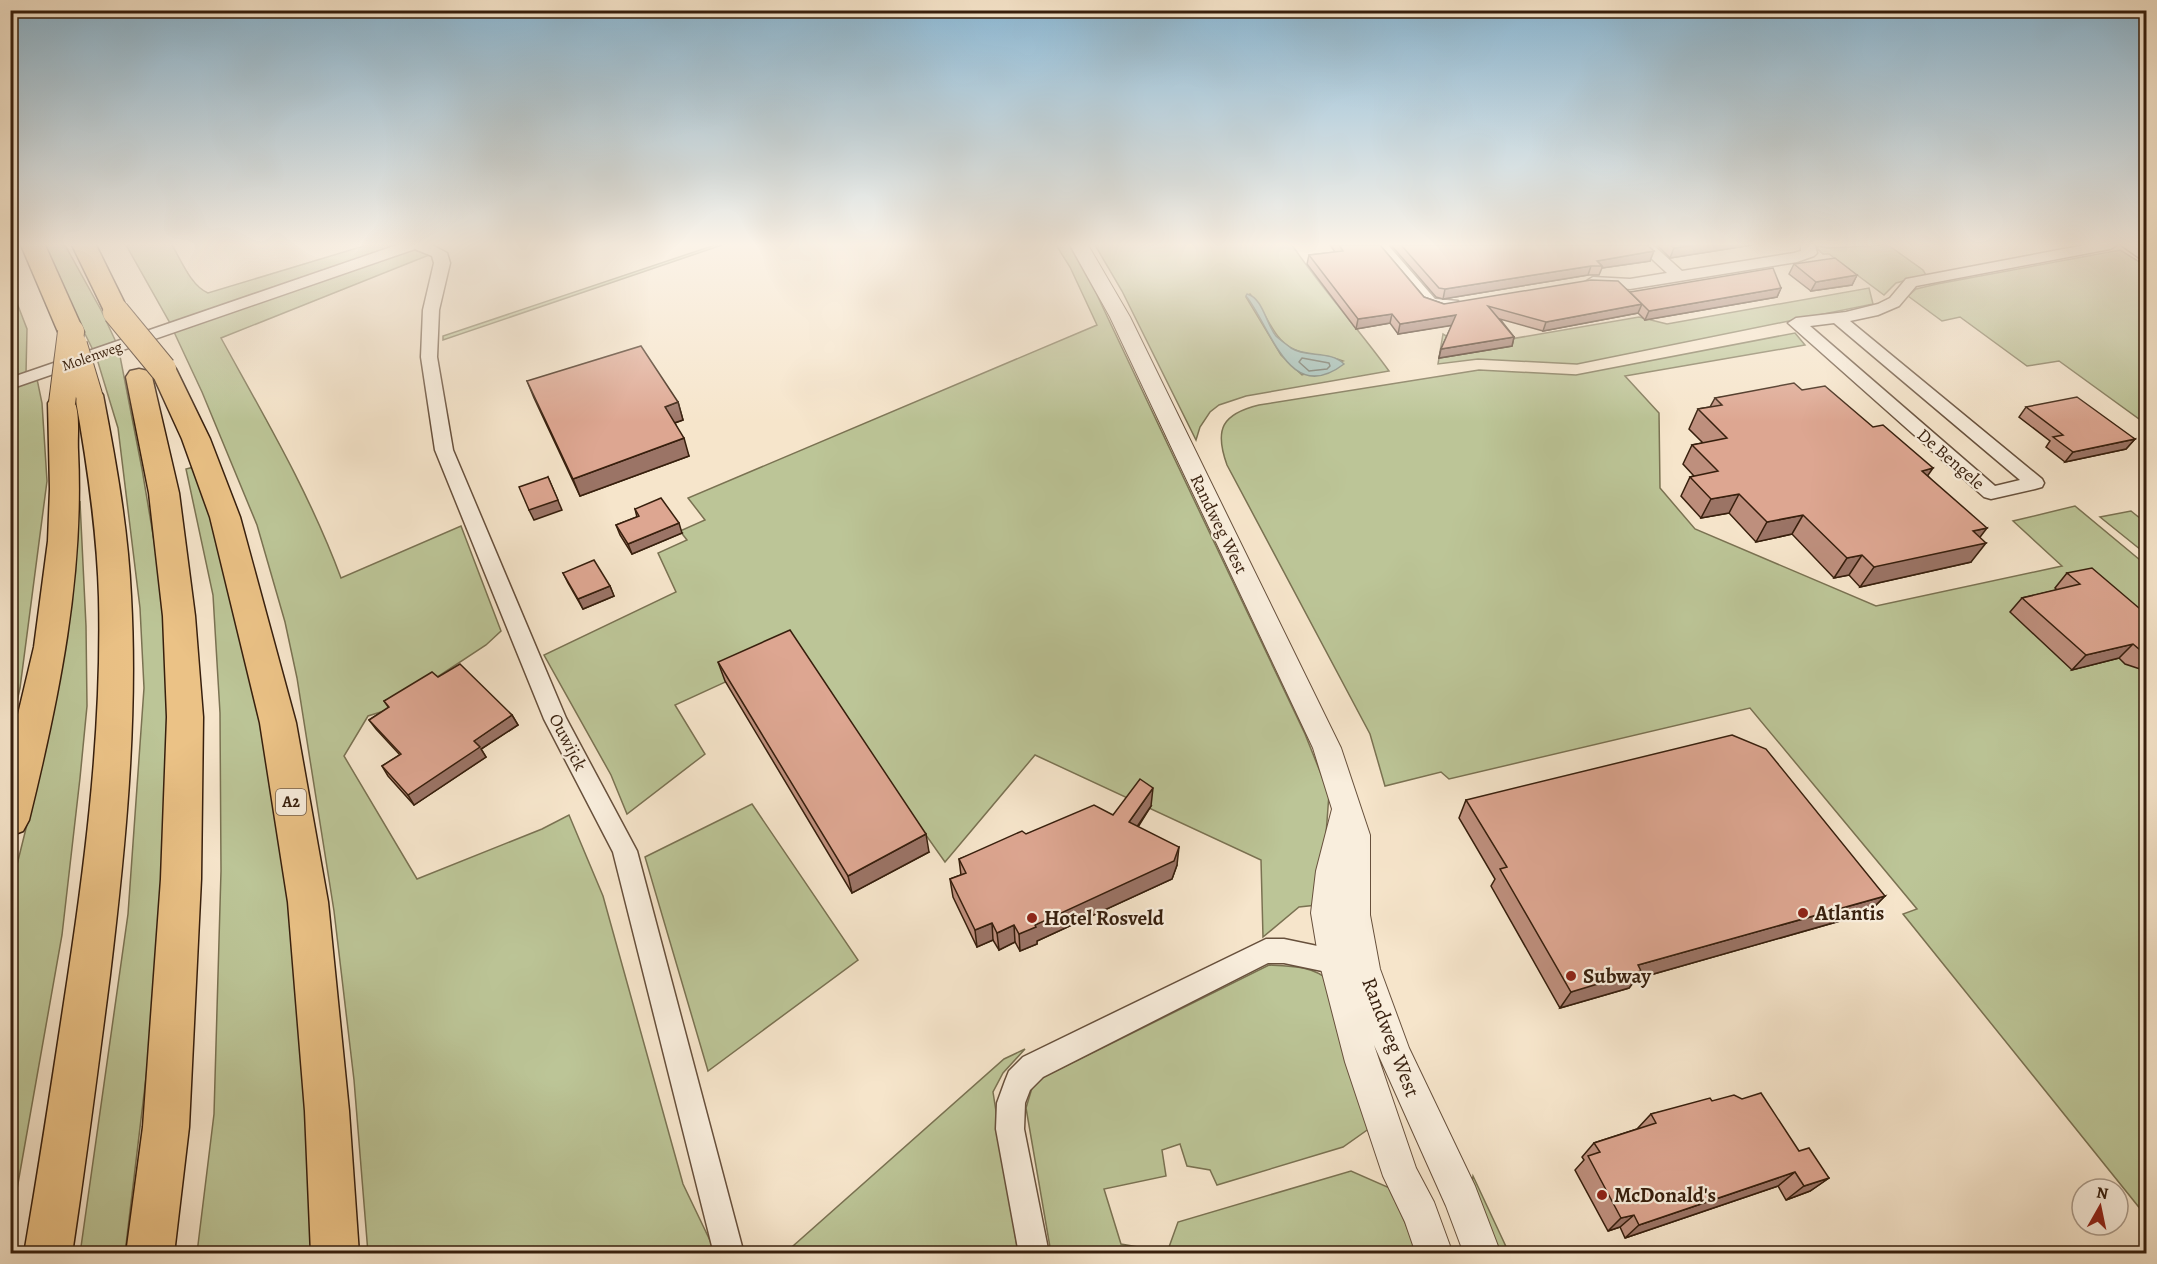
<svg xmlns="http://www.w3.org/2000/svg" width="2157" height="1264" font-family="Alegreya,serif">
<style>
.green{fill:#bcc597;stroke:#7a7252;stroke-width:1.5;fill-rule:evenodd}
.water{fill:#9dbfb9;stroke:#747f74;stroke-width:1.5}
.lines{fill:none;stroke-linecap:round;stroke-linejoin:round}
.shore{stroke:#6a6f63;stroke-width:1.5}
.minor-casing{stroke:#67503c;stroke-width:3}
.tertiary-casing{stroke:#67503c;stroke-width:2}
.motorway-casing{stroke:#371f0d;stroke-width:3}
.minor{fill:#f9eedd;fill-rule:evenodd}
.tertiary{fill:#f9eedd;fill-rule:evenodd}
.motorway{fill:#ebc286;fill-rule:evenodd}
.motorway-bridge-casing{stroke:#371f0d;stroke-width:28;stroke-linecap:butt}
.motorway-bridge{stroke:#ebc286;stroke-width:26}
.wall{fill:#be8f7d;stroke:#371f0d;stroke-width:1.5}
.shaded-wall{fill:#9b7466;stroke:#371f0d;stroke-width:1.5}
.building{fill:#dda691;stroke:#371f0d;stroke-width:1.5}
.poi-dot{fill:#8f2418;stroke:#f9eedd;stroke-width:2}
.labels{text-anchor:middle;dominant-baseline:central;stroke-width:4.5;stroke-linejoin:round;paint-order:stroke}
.far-street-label{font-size:15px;fill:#371f0d;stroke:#f9eedd}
.shield{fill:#f9eedd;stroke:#715d4b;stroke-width:1.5}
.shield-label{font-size:16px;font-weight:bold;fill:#371f0d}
.street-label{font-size:18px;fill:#371f0d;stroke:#f9eedd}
.near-poi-label{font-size:21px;font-weight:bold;fill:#371f0d;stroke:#f9eedd;text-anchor:start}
.near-street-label{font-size:21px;fill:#371f0d;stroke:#f9eedd}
</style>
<rect width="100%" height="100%" fill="#f6e5cb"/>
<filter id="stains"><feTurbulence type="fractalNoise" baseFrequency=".00333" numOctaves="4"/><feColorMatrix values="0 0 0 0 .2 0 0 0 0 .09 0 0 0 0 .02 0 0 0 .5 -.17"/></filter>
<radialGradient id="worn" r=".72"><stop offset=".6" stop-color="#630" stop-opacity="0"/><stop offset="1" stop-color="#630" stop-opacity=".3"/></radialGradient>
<g class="green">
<polygon points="41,245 65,245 101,310 116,342 93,350"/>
<path d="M126,245H172C181,260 191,286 208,293L367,245H398L170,323Z"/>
<polygon points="715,245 722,245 443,340 443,336"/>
<polygon points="1056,245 1069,245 1097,295 1305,734 1329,794 1325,848 1317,905 1299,907 1263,937 1261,860 1035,755 945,862 795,650 675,705 705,754 627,814 611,775 544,655 676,592 658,553 687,540 680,531 705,520 688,498 1097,325 1070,267"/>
<path d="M1095,245H1292C1322,289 1358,328 1389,371L1246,396L1219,405L1210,412L1200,427L1196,440L1122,291ZM1250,294C1267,311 1271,338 1293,349C1308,357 1327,354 1343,361L1302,375L1281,355L1246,297Z"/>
<polygon points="1813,245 1827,248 1888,245 1923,270 1926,275 1896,283 1884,295 1829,254 1823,254"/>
<path d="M415,250L429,255L221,338C265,418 309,492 341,578L461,526L501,631L486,645L407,697L384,711L368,716L344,756L417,879L542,829L569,815L603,896L683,1184L716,1253H368L354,1080L334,911L297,678L285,622L257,525L202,392L174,332L407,251Z"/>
<polygon points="2120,250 2146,266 2146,424 2059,361 2027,366 1960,317 1942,321 1908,296 1916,289 1937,284"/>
<polygon points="10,285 27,329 26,373 10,378"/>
<polygon points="1869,288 1873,304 1577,364 1478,359 1438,364 1443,334 1464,347 1639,317 1667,324"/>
<path d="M1795,333L1805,345L1625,376L1659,413L1660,488L1695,529L1876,606L2062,566L2013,521L2075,506L2146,565V1216L1903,914L1917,909L1750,708L1449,779L1441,772L1385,786L1370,734L1227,465C1214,429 1222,414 1259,405L1479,370L1576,375Z"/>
<polygon points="119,351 142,469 177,678 167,902 125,1253 80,1254 128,914 144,688 140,608 118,428 97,359"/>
<polygon points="37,379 42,403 47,481 20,688 11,728 11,388"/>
<polygon points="194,467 241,605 291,889 321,1253 197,1253 214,1114 221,871 220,713 213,595 186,469"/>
<polygon points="80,502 86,626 87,706 80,778 62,935 11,1223 11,889 35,792 74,505"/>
<polygon points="2131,511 2146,523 2146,554 2100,517"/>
<polygon points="752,804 858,960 708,1071 645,857"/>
<path d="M1269,965C1292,966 1314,966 1331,982L1370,1128L1343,1147L1217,1185L1210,1170L1187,1166L1180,1144L1162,1150L1166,1176L1104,1189L1121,1244L1155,1250L1169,1247L1178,1222L1351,1171L1392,1189L1417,1253H1051L1026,1108L1032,1088L1040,1079Z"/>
<polygon points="1025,1049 1003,1073 993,1092 1018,1253 784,1254 1004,1059"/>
<polygon points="1473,1176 1509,1253 1495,1253 1470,1198"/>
</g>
<path class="water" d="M1247,294C1263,298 1266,324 1276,336C1280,340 1286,344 1291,348C1307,358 1330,350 1344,364C1289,406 1272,329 1246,296Z"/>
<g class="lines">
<polygon class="shore" points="1302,358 1329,363 1330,366 1327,369 1309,371 1299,362"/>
<g class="minor-casing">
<g id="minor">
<polygon points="397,245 432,245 447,253 450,263 439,310 437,357 453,450 566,718 637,851 744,1254 714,1254 613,852 544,719 435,450 421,357 423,310 434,263 432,256 415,249 10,389 10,378"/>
<polygon points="1373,245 1388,245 1435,299 1458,301 1460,304 1458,307 1442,311 1423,305"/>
<polygon points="1637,245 1653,245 1682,271 1794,253 1801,251 1801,245 1815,245 1817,253 1814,256 1797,262 1630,289 1588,285 1585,282 1593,277 1630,279 1667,273"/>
<path d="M2085,245H2117L2110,249L1916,286L1899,306L1878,315L1850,321L2042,479L2044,483L2042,487L2035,489L1991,499L1984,497L1788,323L1796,318L1846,312L1878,304L1890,298L1906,279ZM1834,323L2020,480L1995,486L1810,326Z"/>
<polygon points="2121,245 2139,245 2146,250 2146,260 2141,259"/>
<polygon points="1266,939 1284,939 1346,952 1355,955 1359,964 1355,973 1346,976 1284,963 1268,963 1043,1077 1030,1090 1025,1103 1024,1129 1049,1254 1019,1254 996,1129 997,1103 1005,1081 1009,1071 1023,1057"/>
</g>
</g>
<g class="tertiary-casing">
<polygon id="tertiary" points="1070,245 1088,245 1130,317 1341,748 1370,835 1370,915 1380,969 1409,1048 1475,1186 1501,1254 1464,1254 1446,1206 1374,1045 1416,1168 1434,1202 1453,1254 1416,1254 1405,1222 1383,1176 1345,1062 1319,961 1311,913 1316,871 1332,809 1313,748 1110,317"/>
</g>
<g class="motorway-casing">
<g id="motorway">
<polygon points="21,245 45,245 84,332 80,337 71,340 62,337 58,332"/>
<polygon points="72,245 96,245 129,312 125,317 116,320 107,317"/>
<polygon points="163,361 172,363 176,369 210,439 240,517 296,723 328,902 349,1111 359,1254 311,1254 305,1111 288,902 260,723 210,517 182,439 150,369 154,363"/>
<polygon points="139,369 148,371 152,377 179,493 195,616 203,717 201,879 189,1127 174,1254 126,1254 143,1127 161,879 167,717 163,616 149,493 126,377 130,371"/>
<path d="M89,387L99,389L103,395C116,462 128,529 131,596C138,723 125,850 110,975C98,1068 86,1161 72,1254H24C40,1161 54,1069 68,976C87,851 102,724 99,597C97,529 87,462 75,395L79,389Z"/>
<path d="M62,395L72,397C81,410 77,435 78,451C84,577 59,698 29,820L23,831L10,836V748L34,647L48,541L50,489L48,403L52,397Z"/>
</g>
</g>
<use href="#minor" class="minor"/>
<use href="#tertiary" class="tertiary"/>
<use href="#motorway" class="motorway"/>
<g class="motorway-bridge-casing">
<g id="motorway-bridge">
<polyline points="116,312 163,369"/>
<polyline points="74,345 89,395"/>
<polyline points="62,403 71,332"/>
</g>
</g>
<use href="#motorway-bridge" class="motorway-bridge"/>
</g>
<g class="wall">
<polygon points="1330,245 1380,245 1424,297 1444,304 1629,292 1781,288 1777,297 1645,320 1638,313 1543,331 1500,319 1514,337 1512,346 1439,358 1441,349 1452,325 1398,334 1390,323 1356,329 1307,264 1309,255 1335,252"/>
<polygon points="1391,245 1647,245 1650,261 1602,268 1599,275 1588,275 1443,299 1436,297"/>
<polygon points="1657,245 1752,245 1670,258"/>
<polygon points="1794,264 1857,275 1852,285 1811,291 1789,274"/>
<polygon points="527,381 678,402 683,420 675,423 689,456 580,496 534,398"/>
<polygon points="1802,390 1928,476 1980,537 1971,562 1860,587 1849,575 1834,578 1792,534 1756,542 1729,513 1701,518 1681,496 1690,477 1694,476 1683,464 1692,445 1703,443 1689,429 1698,409 1710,407 1715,398"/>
<polygon points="2026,407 2135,439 2126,449 2065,462 2046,447 2050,441 2019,417"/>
<polygon points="635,509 682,533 632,554 620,535 616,525 637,517"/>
<polygon points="563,573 610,586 614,596 583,609 568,583"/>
<polygon points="2067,573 2146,614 2146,671 2125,664 2119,658 2072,670 2010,612 2022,598 2057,590 2055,588"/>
<polygon points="718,662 929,852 852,893 725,681"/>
<polygon points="438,677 512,715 518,725 481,749 486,757 414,805 388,776 382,766 400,755 376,729 369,720 389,708 384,701"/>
<polygon points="1466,800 1885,896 1868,913 1636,979 1629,988 1560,1008 1491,886 1495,879 1459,818"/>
<polygon points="1151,806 1138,827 1177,865 1172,879 1037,941 1037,944 1020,951 1015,942 999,950 993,940 977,947 953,897 950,879 961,875 959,859 1026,834"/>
<polygon points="1712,1101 1799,1151 1829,1178 1810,1191 1786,1200 1778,1186 1625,1238 1620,1227 1608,1231 1575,1170 1584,1160 1582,1157 1594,1143 1637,1129 1651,1114"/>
</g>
<g class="shaded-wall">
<polygon points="1696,245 1752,245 1670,258 1674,248"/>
<polygon points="1654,251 1650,261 1602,268 1602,266 1597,261"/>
<polygon points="1591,266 1588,275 1443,299 1445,289"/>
<polygon points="1857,275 1852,285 1811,291 1816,282"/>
<polygon points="1781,288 1777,297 1645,320 1649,311"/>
<polygon points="1642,304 1638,313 1543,331 1546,322"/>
<polygon points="1392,314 1390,323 1356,329 1358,319"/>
<polygon points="1456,315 1454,325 1398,334 1400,324"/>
<polygon points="1514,337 1512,346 1439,358 1441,349"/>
<polygon points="678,402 683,420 671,424 665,407"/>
<polygon points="684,438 689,456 580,496 573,479"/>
<polygon points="2135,439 2126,449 2065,462 2073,452"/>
<polygon points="1933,468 1919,488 1922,471"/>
<polygon points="548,477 562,510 534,520 529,510"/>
<polygon points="1739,494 1729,513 1701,518 1711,499"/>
<polygon points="1803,515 1792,534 1756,542 1767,522"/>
<polygon points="679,523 682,533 632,554 628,544"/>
<polygon points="1987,528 1974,545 1986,543 1971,562 1860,587 1874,567 1973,531"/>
<polygon points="1862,555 1849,575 1834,578 1847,558"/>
<polygon points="610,586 614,596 583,609 578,599"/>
<polygon points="2133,644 2119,658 2072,670 2086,655"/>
<polygon points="512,715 518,725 481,749 486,757 414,805 408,795 474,741"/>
<polygon points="1153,788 1151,806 1128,840 1129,822"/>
<polygon points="926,834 929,852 852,893 848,876"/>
<polygon points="1179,847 1177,865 1172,879 1037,941 1037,944 1020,951 1019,934 1035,925"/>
<polygon points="1885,896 1868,913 1636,979 1629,988 1560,1008 1571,992 1638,965"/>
<polygon points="992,923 993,940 977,947 975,930"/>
<polygon points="1014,925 1015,942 999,950 997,933"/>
<polygon points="1795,1172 1778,1186 1625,1238 1639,1225"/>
<polygon points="1829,1178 1810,1191 1786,1200 1804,1186"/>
<polygon points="1634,1215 1620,1227 1608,1231 1621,1218"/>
</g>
<g class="building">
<polygon points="1339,245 1380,245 1424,297 1444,304 1591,280 1618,281 1642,304 1546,322 1488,306 1514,337 1441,349 1456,315 1400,324 1392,314 1358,319 1309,255 1343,251"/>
<polygon points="1401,245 1647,245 1654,251 1597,261 1602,266 1591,266 1445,289 1439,288"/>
<polygon points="1670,245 1696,245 1674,248"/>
<polygon points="1835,258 1857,275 1816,282 1794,264"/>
<polygon points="1773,268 1781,288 1649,311 1630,292"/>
<polygon points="641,346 678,402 665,407 684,438 573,479 527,381"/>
<polygon points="1794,383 1802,390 1825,386 1873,427 1883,425 1933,468 1922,471 1987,528 1973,531 1986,543 1874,567 1862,555 1847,558 1803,515 1767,522 1739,494 1711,499 1690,477 1718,471 1692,445 1727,438 1698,409 1722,405 1715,398"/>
<polygon points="2077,397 2135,439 2073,452 2053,437 2063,435 2026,407"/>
<polygon points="548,477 558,500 529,510 519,487"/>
<polygon points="661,498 679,523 628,544 616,525 639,516 635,509"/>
<polygon points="594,560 610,586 578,599 563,573"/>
<polygon points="2092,568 2146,614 2146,652 2139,649 2133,644 2086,655 2022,598 2080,584 2067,573"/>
<polygon points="790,630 926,834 848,876 718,662"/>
<polygon points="460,664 512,715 474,741 480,747 408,795 382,766 401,754 369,720 389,707 384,701 432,672 438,677"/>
<polygon points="1732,735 1766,749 1885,896 1638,965 1641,971 1571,992 1500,869 1507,867 1466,800"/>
<polygon points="1140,779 1153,788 1129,822 1179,847 1174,861 1035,925 1036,927 1019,934 1014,925 997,933 992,923 975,930 950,879 966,873 959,859 1022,831 1026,834 1094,805 1113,815"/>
<polygon points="1761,1093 1799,1151 1809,1148 1829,1178 1804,1186 1795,1172 1639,1225 1634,1215 1621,1218 1588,1156 1600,1152 1594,1143 1656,1123 1651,1114 1710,1098 1712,1101 1734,1095 1742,1099"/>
</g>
<linearGradient id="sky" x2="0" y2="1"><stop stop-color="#8ab8d5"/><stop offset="0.58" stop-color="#fbf3e8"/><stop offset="1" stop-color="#fbf3e8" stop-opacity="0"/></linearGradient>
<rect width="2157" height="422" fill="url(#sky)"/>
<g class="poi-dot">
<circle cx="1803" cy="913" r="6"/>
<circle cx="1032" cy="918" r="6"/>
<circle cx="1571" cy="976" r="6"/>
<circle cx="1602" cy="1195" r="6"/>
</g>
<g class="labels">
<g class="far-street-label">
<text transform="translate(92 356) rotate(-19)">Molenweg</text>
</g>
<rect class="shield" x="276" y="789" width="30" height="26" rx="4.5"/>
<g class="shield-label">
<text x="291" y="802">A2</text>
</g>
<g class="street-label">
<text transform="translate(1951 459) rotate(41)">De Bengele</text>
<text transform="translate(1219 524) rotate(64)">Randweg West</text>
<text transform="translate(568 742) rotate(63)">Ouwijck</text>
</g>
<g class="near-poi-label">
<text x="1815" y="913">Atlantis</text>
<text x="1044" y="918">Hotel Rosveld</text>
<text x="1583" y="976">Subway</text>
<text x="1614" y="1195">McDonald's</text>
</g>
<g class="near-street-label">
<text transform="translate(1391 1037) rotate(69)">Randweg West</text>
</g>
</g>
<rect width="2157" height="1264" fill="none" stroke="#f6e5cb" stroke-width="36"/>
<rect x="12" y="12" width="2133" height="1240" fill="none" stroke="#371f0d" stroke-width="3"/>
<rect x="18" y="18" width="2121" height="1228" fill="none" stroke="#371f0d" stroke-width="1.5"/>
<g transform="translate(2100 1207) rotate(9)"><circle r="28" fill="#f9eedd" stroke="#ab9b8a" stroke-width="1.5"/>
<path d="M0-4.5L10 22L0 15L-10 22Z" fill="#8f2418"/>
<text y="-9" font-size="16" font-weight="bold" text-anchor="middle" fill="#371f0d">N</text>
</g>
<rect width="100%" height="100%" filter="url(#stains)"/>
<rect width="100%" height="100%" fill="url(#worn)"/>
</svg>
